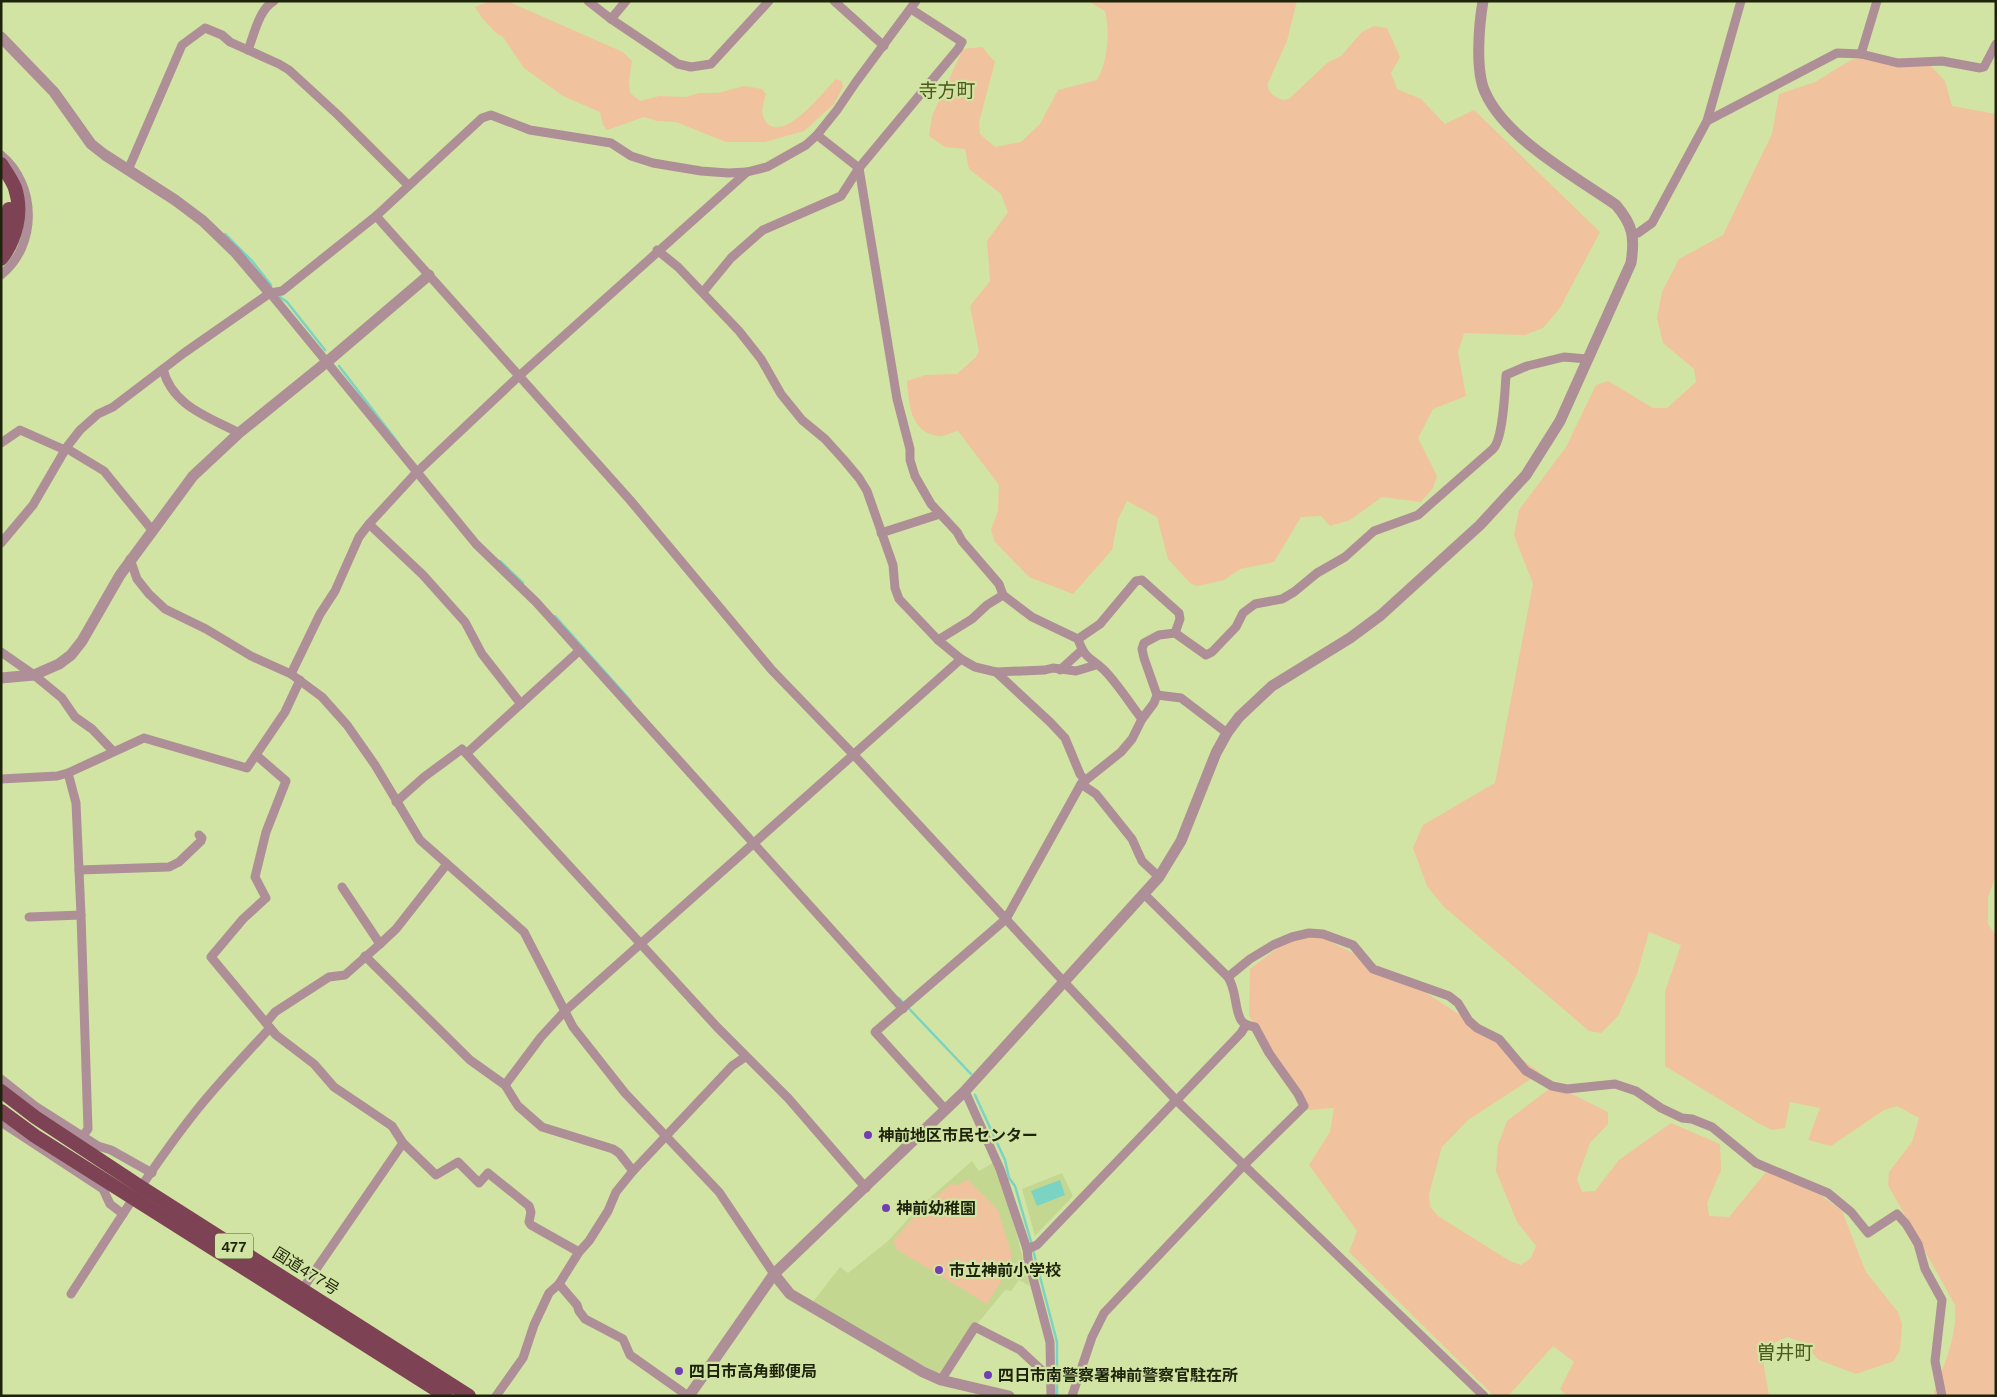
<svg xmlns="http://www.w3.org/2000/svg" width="1997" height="1397" font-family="Helvetica,'Noto Sans JP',sans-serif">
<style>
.built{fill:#c4d790}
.green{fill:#f0c29d}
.water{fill:#7ad3c3}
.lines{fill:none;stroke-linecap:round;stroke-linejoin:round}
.stream{stroke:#7ad3c3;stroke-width:2.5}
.minor{stroke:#af8f97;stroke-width:9}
.tertiary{stroke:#af8f97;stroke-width:11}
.trunk{stroke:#7d4355;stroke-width:14}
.poi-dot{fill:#733db4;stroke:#d2e4a3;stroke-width:2}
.labels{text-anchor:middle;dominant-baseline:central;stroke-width:4.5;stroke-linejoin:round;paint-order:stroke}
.shield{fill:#d2e4a3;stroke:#545e39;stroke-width:1}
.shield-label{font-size:15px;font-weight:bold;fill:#1e240b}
.poi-label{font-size:16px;font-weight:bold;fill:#1e240b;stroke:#d2e4a3;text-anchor:start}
.street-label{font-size:16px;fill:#1e240b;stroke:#d2e4a3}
.quarter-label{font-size:19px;fill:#4b591b;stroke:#d2e4a3}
</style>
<rect width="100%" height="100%" fill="#d2e4a3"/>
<g class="built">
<polygon points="972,1161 979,1171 994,1162 1007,1197 1030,1286 1019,1280 1011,1291 1005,1290 978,1323 973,1323 941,1374 921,1365 812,1303 840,1267 848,1273 888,1241 917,1209"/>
<polygon points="1062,1173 1073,1196 1035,1236 1022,1189"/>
</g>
<g class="green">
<path d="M490,1H507L623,52L632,61L629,81L630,93L640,101L659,96L686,97L699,93H718L744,86L762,89L766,94C763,105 759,114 767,123C785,142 823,92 836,79L842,81L843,87L834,104L804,131L765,142H726L676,122L657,121L644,117L607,130L603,125L600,112L563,96L524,68L503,37L496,33L483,19L475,7Z"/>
<path d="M1088,1H1297L1287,41L1268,83C1267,93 1274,97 1283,100L1289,99L1327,63L1341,56L1362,32L1374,26L1387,28L1400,57L1391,73L1397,89L1421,99L1445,124L1474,110L1600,232L1560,308L1543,328L1525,335L1464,333L1458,352L1466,396L1433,409L1418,438L1437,476L1433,488L1421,502L1382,497L1350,520L1330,526L1321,516L1301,517L1274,562L1240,569L1224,580L1198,586L1191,584L1168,559L1157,517L1127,501L1118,519L1112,550L1073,594L1029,577L995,542L991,530L998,511L999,485L958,431C952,432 944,437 938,436C910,432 909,404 907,381L926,375L957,374L976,357L979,351L970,306L990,281L987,241L1008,212L1001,194L969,169L965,149L945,147L929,136L932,116L963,49L982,47L995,62L979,122L980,134L995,147L1021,142L1040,124L1058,90L1097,80C1108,62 1110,32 1105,11Z"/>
<path d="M1875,55L1927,62L1945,81L1952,106L1996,114V874L1988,898V924L1996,936V1396H1935L1934,1392C1944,1364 1958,1335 1955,1305L1888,1185L1889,1172L1912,1142L1919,1118L1897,1106L1884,1110L1831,1146L1808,1140L1820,1108L1790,1102L1785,1128L1772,1130L1758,1123L1665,1066V992L1681,945L1649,932L1637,974L1618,1016L1601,1033L1589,1031L1443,906L1427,886L1413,848L1423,825L1495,783L1533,584L1514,535L1519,510L1566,447L1596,385L1608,381L1653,408H1667L1696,382L1694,369L1663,343L1657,318L1662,292L1679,259L1723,235L1772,134L1779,94L1815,82L1851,60Z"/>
<path d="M1317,935L1407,980L1496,1039L1540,1073L1468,1120L1442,1147L1429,1194L1430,1207L1438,1216L1510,1261L1521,1265L1531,1258L1536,1246L1517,1222L1496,1171L1498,1145L1507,1121L1549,1089H1562L1608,1112V1124L1590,1143L1577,1179L1582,1192L1595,1191L1619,1160L1671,1123L1720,1144L1721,1170L1707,1203L1709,1216L1729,1217L1766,1172L1779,1169L1801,1180L1842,1211L1866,1272L1898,1312L1902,1324L1900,1350L1894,1361L1856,1374L1819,1360L1801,1342L1788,1337C1754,1347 1765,1367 1769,1396H1567L1560,1389L1574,1362L1553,1346L1508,1396H1494L1349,1252L1357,1231L1309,1165L1330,1132L1334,1108L1307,1110L1268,1052L1249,1015L1250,969L1290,938Z"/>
<polygon points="967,1179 998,1210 1011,1252 1011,1266 987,1304 896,1249 893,1241 924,1206 951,1184 958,1185"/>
</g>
<polygon class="water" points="1060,1180 1065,1195 1037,1206 1031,1191"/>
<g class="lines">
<g class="stream">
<polyline points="225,234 252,261 271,285"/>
<polyline points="280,297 287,302 325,350"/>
<polyline points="339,366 399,444"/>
<polyline points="500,561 523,583"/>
<polyline points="555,616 631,701"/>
<polyline points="899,998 971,1074"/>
<polyline points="975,1095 1005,1160 1009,1178 1015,1186 1032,1245"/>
<polyline points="1033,1250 1057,1342 1057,1396"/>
</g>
<g class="minor">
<polyline points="588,1 611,19 678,64 691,67 711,64 769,1"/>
<polyline points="834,1 884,46"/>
<polyline points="611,19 626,1"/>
<path d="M248,50C254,35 259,9 274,1"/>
<polyline points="1861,54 1877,1"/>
<polyline points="1707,121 1837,53 1861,54 1898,63 1942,61 1980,68 1984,67 1996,44"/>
<path d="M817,135L859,168L897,399L910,449V460L915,476L931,504L957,532L962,541L999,584L1003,595L1032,617L1078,639C1085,659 1089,656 1103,669C1115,680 1131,705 1142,719"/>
<path d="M1,155C37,185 38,245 1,275"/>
<polyline points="128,170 182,45 205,28 222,35 230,42 279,64 289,70 338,115 408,185"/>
<polyline points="376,216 630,500 771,669 854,755 1065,983 1176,1100 1484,1396"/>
<polyline points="1633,233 1638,233 1652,223 1707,121 1741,1"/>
<polyline points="657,250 678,267 739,331 761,359 781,394 802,420 825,439 844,460 859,478 867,491 893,565 895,588 899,599 938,640 961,659 975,667 996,672 1050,722 1065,738 1080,774 1085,781"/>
<polyline points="703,292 731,258 763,230 841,196 859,168 958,49 962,42 911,9"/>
<polyline points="270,293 476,544 536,602 903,1009"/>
<path d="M163,369C172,406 209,417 239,433"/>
<polyline points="1,443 20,430 65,450 66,448 104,471 152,530"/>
<polyline points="66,448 80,430 98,414 113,407 184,353 270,293 282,291 376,216 482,118 491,115 530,130 611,143 631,156 653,163 701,171 728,173 747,172 767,167 806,145 817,135 837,110 856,82 916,1"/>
<polyline points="369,524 423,575 465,622 482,654 521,704"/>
<polyline points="881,533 940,514"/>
<polyline points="1,543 33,505 65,450"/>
<polyline points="130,559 137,579 149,594 165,609 206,629 251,656 291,674 322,697 347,725 375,765 420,840 524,932 573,1027 625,1093 719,1192 774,1274"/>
<polyline points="1078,639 1100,624 1136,581 1142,580 1179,613 1180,619 1175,633"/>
<polyline points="938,640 972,619 987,605 1003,595"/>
<polyline points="1,652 34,675 62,698 75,717 92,729 113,751"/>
<polyline points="1060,670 1082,650"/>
<polyline points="996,672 1045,670 1053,668 1076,671 1096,665"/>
<polyline points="291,674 320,614 335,591 359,537 369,524 416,473 519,376 747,172"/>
<polyline points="1157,695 1181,698 1227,733"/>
<polyline points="467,753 579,651"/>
<polyline points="256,755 286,781 266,832 255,877 266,898 243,919 211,957 276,1035 314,1064 334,1087 392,1126 403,1143 436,1175 458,1162 479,1183 488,1173 529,1206 531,1212 529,1222 531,1225 579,1252"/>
<polyline points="1,779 57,776 68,773 144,738 247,768 285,712 300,680"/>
<polyline points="1081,784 1096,794 1132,839 1142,861 1159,877"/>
<polyline points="396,802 424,777 462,749 717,1027 788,1098 866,1188"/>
<polyline points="79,870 169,867 179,862 201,841 202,838 199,835"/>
<polyline points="342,887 380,944"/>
<polyline points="29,917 81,915 76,803 68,773"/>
<polyline points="365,956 470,1060 505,1085 518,1106 542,1127 613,1149 619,1153 633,1171"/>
<polyline points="1228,977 1250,959 1273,945 1292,937 1309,933 1323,934 1353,945 1373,969 1449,996 1458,1003 1469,1021 1477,1028 1499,1039 1526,1071 1552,1086 1567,1089 1615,1084 1636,1091 1661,1108 1682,1118 1692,1119 1712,1127 1756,1163 1828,1193 1851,1212 1868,1233 1897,1214 1906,1224 1918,1244 1925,1269 1942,1300 1935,1361 1942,1396"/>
<polyline points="266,1023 275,1012 329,977 345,975 380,944 396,929 447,864"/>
<polyline points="1,1079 35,1106 98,1146 111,1150 152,1173"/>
<polyline points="505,1085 541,1037 565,1011 961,659"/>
<polyline points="965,1091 1000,1169 1027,1249 1028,1259 1050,1342 1051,1396"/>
<polyline points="1177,1100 1241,1033 1246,1025"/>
<path d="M946,1110L875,1032L1006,919L1081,784L1121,752L1132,739L1142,719L1154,703L1157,695L1144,658L1142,649L1144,643L1159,635L1175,633L1206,655L1212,652L1236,627L1243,613L1255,604L1282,599L1294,592L1317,573L1345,557L1374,531L1418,515L1493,449C1503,439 1505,391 1506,375L1527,366L1564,357L1587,359"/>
<polyline points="1,1122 103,1189 110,1204 123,1214"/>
<polyline points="76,1145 88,1129 81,915"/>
<polyline points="1027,1249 1037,1245 1176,1100"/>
<polyline points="559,1284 577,1305 579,1311 585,1319 623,1339 630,1355 688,1396"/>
<path d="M71,1294C111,1233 150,1169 196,1111C219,1082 245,1055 270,1028"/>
<polyline points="299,1294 403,1143"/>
<polyline points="941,1380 975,1327 1020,1350 1050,1378"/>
<polyline points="496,1396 523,1358 534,1325 549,1293 559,1284 579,1252 589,1241 608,1211 616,1192 633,1171 732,1066 745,1057"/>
<path d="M1072,1396L1092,1337L1104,1313L1244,1165L1304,1106L1298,1094L1269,1053L1255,1027C1250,1026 1244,1025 1241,1020C1234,1008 1237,991 1228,977L1144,894"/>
</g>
<g class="tertiary">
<polyline points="1,37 54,92 91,144 105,155 175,200 203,221 235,252 270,293"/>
<polyline points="1,678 34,675 59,664 71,655 82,641 120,575 193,476 239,433 328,361 429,275"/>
<polyline points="774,1274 790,1294 923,1372 941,1380 1009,1396"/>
<path d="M689,1396L774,1274L965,1091L1159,877L1181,841L1216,753L1227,733L1239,717L1272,686L1350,638L1381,615L1480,525L1526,475L1560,421L1631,263C1635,237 1633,225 1616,205C1574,176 1505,138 1485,92C1475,70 1479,25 1483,1"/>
</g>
<g class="trunk">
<path d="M1,164C6,172 12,180 15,188C23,212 16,240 1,259"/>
<polyline points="1,240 8,220 9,209"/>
<polyline points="1,1091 35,1117 141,1187 469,1396"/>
<polyline points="1,1111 35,1136 446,1396"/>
</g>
</g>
<g class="poi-dot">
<circle cx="868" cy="1135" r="5"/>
<circle cx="886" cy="1208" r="5"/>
<circle cx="939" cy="1270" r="5"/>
<circle cx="679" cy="1371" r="5"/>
<circle cx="988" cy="1375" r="5"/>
</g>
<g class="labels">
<rect class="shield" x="215" y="1233.5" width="38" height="25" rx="4"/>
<g class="shield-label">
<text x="234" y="1246">477</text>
</g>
<g class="poi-label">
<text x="878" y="1135">神前地区市民センター</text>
<text x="896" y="1208">神前幼稚園</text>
<text x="949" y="1270">市立神前小学校</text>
<text x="689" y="1371">四日市高角郵便局</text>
<text x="998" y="1375">四日市南警察署神前警察官駐在所</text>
</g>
<g class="street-label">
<text transform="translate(306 1271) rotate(32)">国道477号</text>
</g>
<g class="quarter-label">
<text x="947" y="90">寺方町</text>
<text x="1785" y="1352">曽井町</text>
</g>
</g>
<rect width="1997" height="1397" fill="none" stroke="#1e240b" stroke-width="5"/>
</svg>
